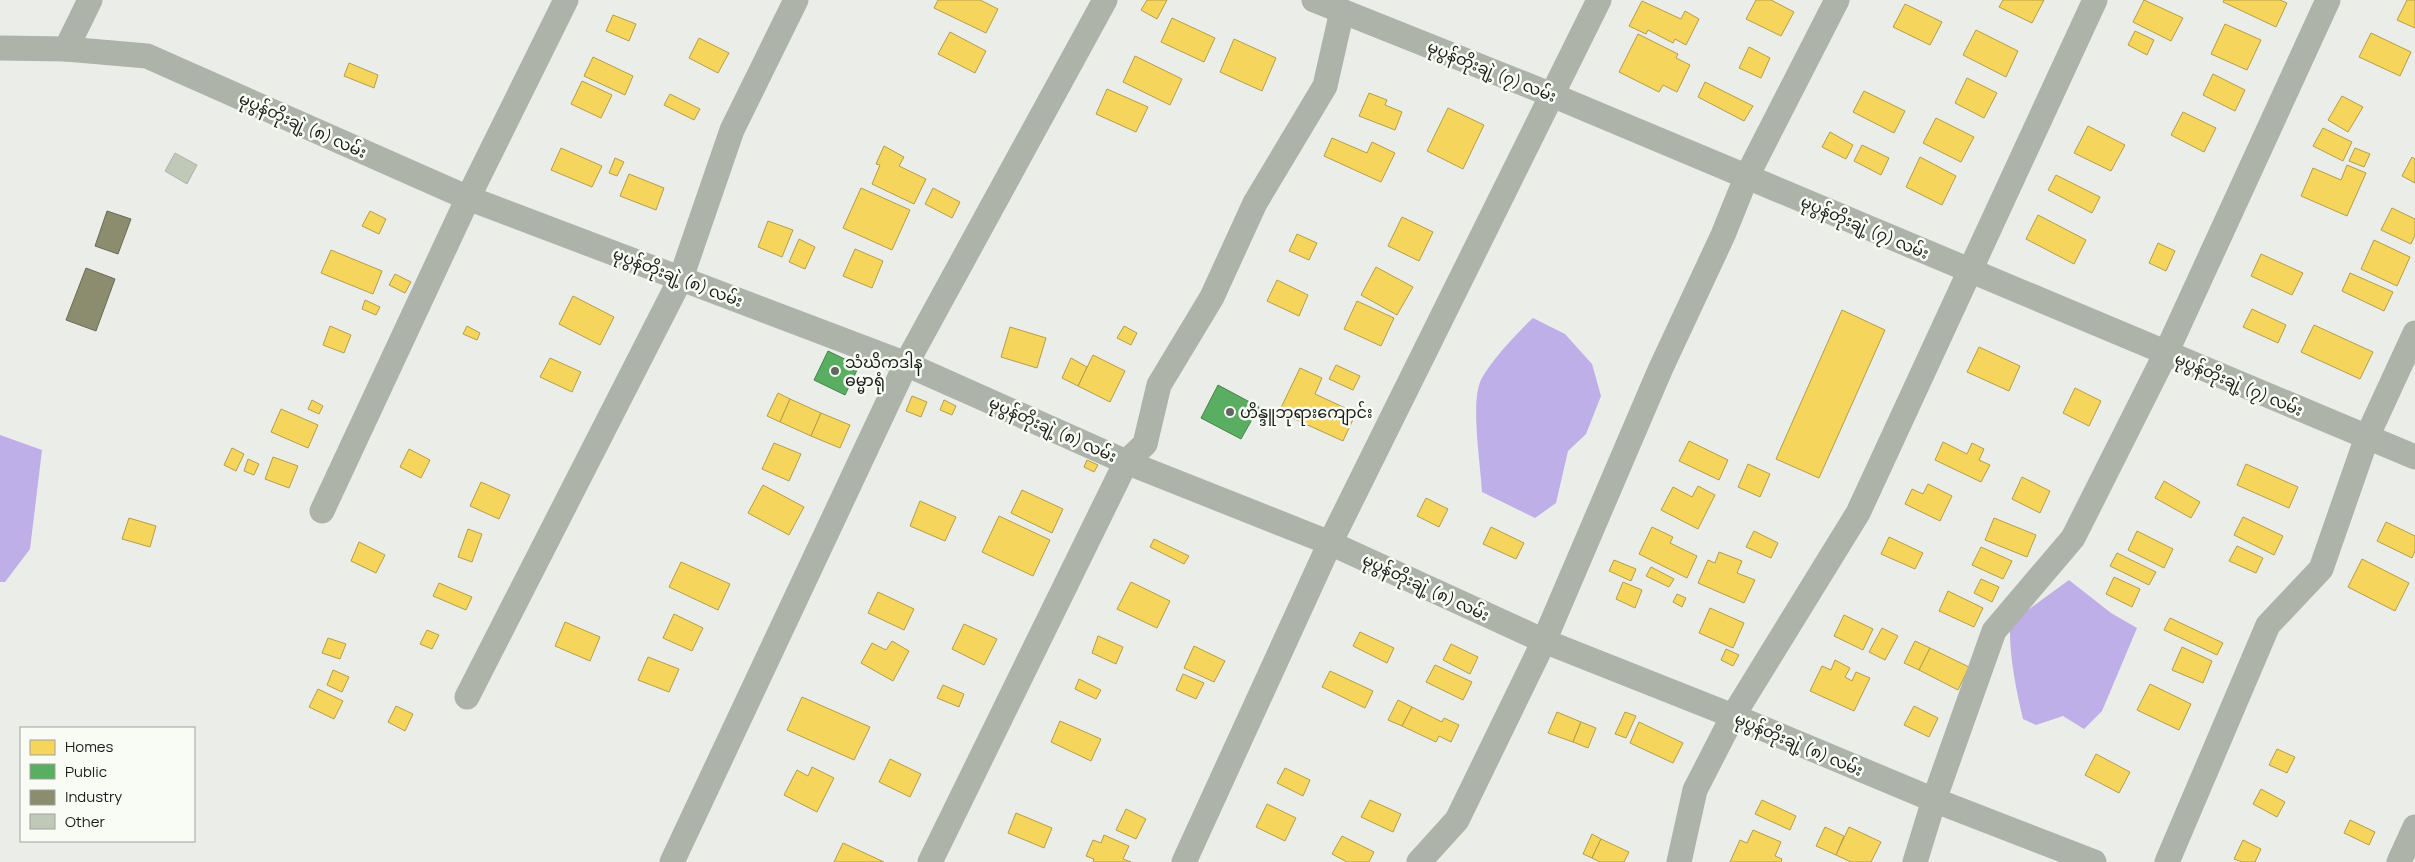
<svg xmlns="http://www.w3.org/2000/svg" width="2415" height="862" font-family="Manrope,'Noto Sans Myanmar',sans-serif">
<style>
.water{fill:#beafe8}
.homes{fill:#f6d55c;stroke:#b49e48}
.public{fill:#5aae61;stroke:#47824b}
.industry{fill:#8c8c6e;stroke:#6a6a54}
.building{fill:#c0c9b8;stroke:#b0b2ae}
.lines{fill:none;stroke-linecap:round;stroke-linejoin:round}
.street{stroke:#adb3a8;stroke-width:25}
.poi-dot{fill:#636562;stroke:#f8fcf5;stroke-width:2}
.labels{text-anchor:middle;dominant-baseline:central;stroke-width:5;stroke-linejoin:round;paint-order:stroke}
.street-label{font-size:16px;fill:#1a1c19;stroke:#f8fcf5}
.poi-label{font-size:16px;fill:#1a1c19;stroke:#f8fcf5;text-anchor:start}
</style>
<rect width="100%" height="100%" fill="#ebede9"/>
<g class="water">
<path d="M1533,318L1565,334L1592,364L1601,396L1586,434L1568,451L1556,503L1535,518L1482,492C1481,466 1470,402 1481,380C1490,362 1518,332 1533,318Z"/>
<polygon points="0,435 42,450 30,549 5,582 0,582"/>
<path d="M2069,580L2111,613L2137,628L2102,711L2084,729L2063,716L2036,725L2023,719C2016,688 2009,656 2010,623Z"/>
</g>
<g class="homes">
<polygon points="938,0 980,0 998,9 986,33 934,8"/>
<polygon points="1147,0 1167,0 1157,19 1141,10"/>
<polygon points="1756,0 1771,0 1794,12 1781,36 1746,19"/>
<polygon points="2003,0 2044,0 2032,23 1999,7"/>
<polygon points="2144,0 2183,18 2171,41 2133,22"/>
<polygon points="2224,0 2280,0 2287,3 2276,27 2223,2"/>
<polygon points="2407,0 2415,0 2415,28 2397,20"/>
<polygon points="1642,1 1681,19 1685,11 1699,19 1686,45 1675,39 1673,43 1648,30 1646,34 1629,26"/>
<polygon points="1905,4 1942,22 1930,45 1893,27"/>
<polygon points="613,15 636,24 629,41 606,31"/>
<polygon points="1172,18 1215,38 1204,62 1161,42"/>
<polygon points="2225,24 2261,40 2247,70 2211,54"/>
<polygon points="1976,30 2018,51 2006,77 1963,55"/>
<polygon points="2135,31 2154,40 2147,55 2128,45"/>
<polygon points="950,32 986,51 975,73 938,54"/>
<polygon points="2371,33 2411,52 2400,76 2359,57"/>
<polygon points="1638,34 1678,54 1676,58 1690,65 1677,92 1663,85 1659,92 1619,72"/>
<polygon points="699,38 729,53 718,73 689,58"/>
<polygon points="1234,39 1276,58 1262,91 1220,72"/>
<polygon points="1749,47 1770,58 1761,78 1739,68"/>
<polygon points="1135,56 1182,79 1170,105 1123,82"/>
<polygon points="593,57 633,76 625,95 584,76"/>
<polygon points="349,63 378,75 374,88 344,76"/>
<polygon points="2213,74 2245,90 2235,111 2203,95"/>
<polygon points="1967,78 1997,93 1984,118 1955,103"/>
<polygon points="582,81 612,95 601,118 571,104"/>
<polygon points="1705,82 1753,106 1744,121 1698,97"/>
<polygon points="1107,89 1148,107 1136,132 1096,114"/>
<polygon points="1864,91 1905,111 1894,133 1853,112"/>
<polygon points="1369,93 1387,100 1385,105 1402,112 1395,130 1359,116"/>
<polygon points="670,94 700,109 694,120 664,105"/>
<polygon points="2342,96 2363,107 2348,132 2328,120"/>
<polygon points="1448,108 1484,125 1463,169 1427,151"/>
<polygon points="2183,112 2216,128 2204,152 2171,135"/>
<polygon points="1936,118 1974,137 1961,162 1923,143"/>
<polygon points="2088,126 2125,145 2111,171 2074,153"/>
<polygon points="2323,128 2352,142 2343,161 2313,146"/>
<polygon points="1830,132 1853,145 1846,159 1822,147"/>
<polygon points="1332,138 1367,153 1372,142 1395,153 1381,182 1324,156"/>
<polygon points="1862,145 1889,158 1881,175 1854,161"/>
<polygon points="884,146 904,157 899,166 926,179 914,204 872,184 880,165 876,164"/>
<polygon points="561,148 602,166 592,187 551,170"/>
<polygon points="2355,148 2370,154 2364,167 2349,161"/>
<polygon points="1920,157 1956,176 1942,205 1906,187"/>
<polygon points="2412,157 2415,159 2415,183 2402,176"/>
<polygon points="615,158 624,162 617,176 609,173"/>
<polygon points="2347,165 2366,173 2347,216 2301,196 2313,168 2341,180"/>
<polygon points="629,174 664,188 656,210 620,196"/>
<polygon points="2056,175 2100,197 2092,213 2048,190"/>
<polygon points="861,188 910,210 892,250 843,228"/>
<polygon points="933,188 960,202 952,218 925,204"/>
<polygon points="2392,208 2415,219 2415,235 2411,244 2381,230"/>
<polygon points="370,211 386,219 379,234 362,226"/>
<polygon points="2038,215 2086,240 2074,264 2026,239"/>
<polygon points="1402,217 1433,232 1419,261 1388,246"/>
<polygon points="768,221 793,230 782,257 758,247"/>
<polygon points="1297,234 1317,243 1309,260 1289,251"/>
<polygon points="799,239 815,247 805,269 789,262"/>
<polygon points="2374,240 2410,257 2397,286 2361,269"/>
<polygon points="2158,243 2175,251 2166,271 2149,263"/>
<polygon points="855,249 883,261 872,288 843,276"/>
<polygon points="331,250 382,271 373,294 321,273"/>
<polygon points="2261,254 2303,273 2292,295 2251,276"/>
<polygon points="1376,267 1413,287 1397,315 1361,295"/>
<polygon points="2350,273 2393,292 2384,311 2342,291"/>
<polygon points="395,274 411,282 405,293 389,285"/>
<polygon points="1277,280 1308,295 1299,316 1267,301"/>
<polygon points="573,296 614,317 600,345 559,324"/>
<polygon points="365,300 380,307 376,315 362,309"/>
<polygon points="1357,301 1394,318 1381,346 1344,329"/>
<polygon points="2252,309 2286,325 2278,343 2243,327"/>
<polygon points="1842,310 1885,330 1819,478 1776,459"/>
<polygon points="2314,325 2373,352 2360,379 2301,352"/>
<polygon points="330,326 351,335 344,353 323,345"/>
<polygon points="467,326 480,333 477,340 463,334"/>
<polygon points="1124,326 1137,333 1131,345 1117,338"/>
<polygon points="1010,327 1046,338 1037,368 1001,357"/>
<polygon points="1979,347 2020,366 2009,391 1967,372"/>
<polygon points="1093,355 1125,371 1110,402 1078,386"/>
<polygon points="550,358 581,372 572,392 540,377"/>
<polygon points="1071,358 1087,367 1078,386 1062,378"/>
<polygon points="1336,365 1360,376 1353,390 1329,379"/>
<polygon points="1300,368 1322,378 1315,394 1356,413 1343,441 1279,412"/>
<polygon points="2075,388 2101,401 2089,426 2063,413"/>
<polygon points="778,393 790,399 780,422 767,416"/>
<polygon points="912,396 927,402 921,417 906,411"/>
<polygon points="790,399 821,413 811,436 780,422"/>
<polygon points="312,400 323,406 319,414 308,409"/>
<polygon points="944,400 956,406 952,415 940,410"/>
<polygon points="281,409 318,425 308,448 271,432"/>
<polygon points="821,413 850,425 840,448 811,436"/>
<polygon points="1689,441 1728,460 1719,480 1679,461"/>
<polygon points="1943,442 1967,454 1972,443 1984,449 1979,460 1990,465 1981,482 1935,460"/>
<polygon points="774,443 801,454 789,481 762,469"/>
<polygon points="232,448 244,454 236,471 224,465"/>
<polygon points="409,449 430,460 421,478 400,467"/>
<polygon points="273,457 298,466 289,488 265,479"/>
<polygon points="248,459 259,464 254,475 244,471"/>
<polygon points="1087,460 1098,465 1094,472 1084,467"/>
<polygon points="1748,464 1770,474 1760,497 1738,487"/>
<polygon points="2246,464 2298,487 2289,508 2237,485"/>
<polygon points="2022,477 2050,491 2040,513 2012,499"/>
<polygon points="2164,481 2200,502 2191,518 2155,498"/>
<polygon points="481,482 510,495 499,519 470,506"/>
<polygon points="1928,484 1952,496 1940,521 1905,504 1912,489 1923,494"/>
<polygon points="763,485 804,507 789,535 748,513"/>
<polygon points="1698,486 1715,495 1698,529 1661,510 1673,487 1692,497"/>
<polygon points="1022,490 1063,509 1052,533 1011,513"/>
<polygon points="1426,498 1448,509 1439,527 1417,516"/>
<polygon points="920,501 956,517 945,541 910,526"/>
<polygon points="999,516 1050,540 1033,576 982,552"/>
<polygon points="2243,517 2283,536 2274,555 2234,535"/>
<polygon points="129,518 156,526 150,547 122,539"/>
<polygon points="1994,518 2036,535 2027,557 1985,540"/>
<polygon points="2386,522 2415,536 2415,551 2412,558 2377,541"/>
<polygon points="1491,527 1524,543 1516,559 1483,544"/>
<polygon points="1652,527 1673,537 1670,543 1697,556 1687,578 1639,554"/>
<polygon points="468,529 482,534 472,562 458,557"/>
<polygon points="1754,531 1778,543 1771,558 1746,547"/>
<polygon points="2137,531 2173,549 2164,568 2128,550"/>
<polygon points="1889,537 1923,553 1915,569 1881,554"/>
<polygon points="1154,539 1189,556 1184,564 1150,547"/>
<polygon points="359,542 385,555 376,573 351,561"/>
<polygon points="2237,546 2263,558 2256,573 2229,561"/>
<polygon points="1981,547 2012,561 2003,579 1972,565"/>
<polygon points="1719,552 1742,561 1737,573 1755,580 1744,603 1698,583 1708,560 1715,563"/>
<polygon points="2117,553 2156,572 2149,585 2110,566"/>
<polygon points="2362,559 2409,583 2395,611 2348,587"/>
<polygon points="1614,560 1636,569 1631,581 1609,571"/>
<polygon points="681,562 730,584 718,610 669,587"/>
<polygon points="1651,567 1674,579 1669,587 1646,576"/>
<polygon points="2114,577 2140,589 2132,607 2106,594"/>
<polygon points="1981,579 1999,587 1992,602 1974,593"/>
<polygon points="1131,582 1170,601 1157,628 1117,609"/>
<polygon points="1623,582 1642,590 1635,608 1616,599"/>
<polygon points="439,583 472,597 466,610 433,596"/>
<polygon points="1948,591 1983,608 1974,627 1939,611"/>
<polygon points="878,592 914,609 904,630 868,613"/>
<polygon points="1677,594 1686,598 1682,607 1673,602"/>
<polygon points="1710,608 1744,623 1733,648 1699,633"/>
<polygon points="674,614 703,628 692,651 663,638"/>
<polygon points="1844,615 1873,629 1863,650 1834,636"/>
<polygon points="2170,618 2223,643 2217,655 2164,630"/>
<polygon points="565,622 600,637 590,661 555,646"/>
<polygon points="964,624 997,639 984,665 952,649"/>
<polygon points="1882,628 1898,636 1885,660 1869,652"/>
<polygon points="427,630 439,635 432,649 420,644"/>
<polygon points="1360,632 1394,648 1387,663 1353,646"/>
<polygon points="1098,636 1123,647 1116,664 1092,653"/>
<polygon points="328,638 346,644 340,659 322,653"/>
<polygon points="892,641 909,651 893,681 861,663 872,643 886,650"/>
<polygon points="1915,641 1930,648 1919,670 1904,663"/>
<polygon points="1451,644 1478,657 1470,674 1443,660"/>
<polygon points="1194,646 1225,661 1214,682 1184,668"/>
<polygon points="2182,647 2212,661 2203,683 2172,670"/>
<polygon points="1930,648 1969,667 1958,690 1919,670"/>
<polygon points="1726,649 1739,655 1733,666 1721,660"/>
<polygon points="648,657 679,669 669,692 638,680"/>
<polygon points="1835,660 1850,668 1845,677 1852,681 1856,672 1870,678 1854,711 1810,691 1822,666 1831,670"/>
<polygon points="1435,665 1472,682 1463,700 1426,682"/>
<polygon points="333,670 349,677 342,692 327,685"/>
<polygon points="1330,671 1373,691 1365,708 1322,687"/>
<polygon points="1183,674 1204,683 1196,699 1176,690"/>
<polygon points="1079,679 1101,690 1096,699 1075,689"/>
<polygon points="2150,684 2191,704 2179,730 2137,710"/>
<polygon points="943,685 964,694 959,707 937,698"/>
<polygon points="318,689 343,701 334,719 309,707"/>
<polygon points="802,697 870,727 854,760 787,730"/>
<polygon points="1398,700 1412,707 1402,726 1388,720"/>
<polygon points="396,706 413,714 405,731 388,722"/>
<polygon points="1914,706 1938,718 1929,737 1904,725"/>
<polygon points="1412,707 1442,722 1444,718 1459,725 1451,742 1439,736 1436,742 1402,726"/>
<polygon points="1557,712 1581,722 1573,742 1548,733"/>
<polygon points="1625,712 1636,716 1626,738 1615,734"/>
<polygon points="1060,721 1101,739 1091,761 1051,742"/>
<polygon points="1581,722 1596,728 1588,748 1573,742"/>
<polygon points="1639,722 1683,743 1673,763 1630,743"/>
<polygon points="2277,749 2295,757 2287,773 2269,765"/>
<polygon points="2096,754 2130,772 2119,793 2085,775"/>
<polygon points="890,759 921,774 910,797 879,782"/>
<polygon points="812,767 834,778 817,812 784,795 797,770 808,776"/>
<polygon points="1285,768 1310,780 1303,796 1277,783"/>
<polygon points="2261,789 2285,802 2277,817 2253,804"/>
<polygon points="1370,800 1401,814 1393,832 1361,817"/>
<polygon points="1762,800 1796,816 1790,830 1755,814"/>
<polygon points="1267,804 1296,818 1285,841 1256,827"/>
<polygon points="1126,809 1146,819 1136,839 1116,830"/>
<polygon points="1016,813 1052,828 1044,848 1008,833"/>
<polygon points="2350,820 2375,832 2369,845 2344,833"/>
<polygon points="1825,827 1844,836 1836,855 1816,846"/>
<polygon points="1849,827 1881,842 1871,862 1851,862 1836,855"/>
<polygon points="1753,830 1781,842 1775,856 1782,859 1781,862 1730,862 1740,840 1747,843"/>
<polygon points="1592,834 1601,839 1592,858 1583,854"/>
<polygon points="1104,835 1129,846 1123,859 1131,862 1093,862 1094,859 1086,856 1093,840 1101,843"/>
<polygon points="1342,836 1374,852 1369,862 1347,862 1332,854"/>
<polygon points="1601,839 1629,852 1624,862 1600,862 1592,858"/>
<polygon points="2243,840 2261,849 2255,862 2242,862 2234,859"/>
<polygon points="843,843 884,862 834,862"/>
</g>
<g class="public">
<polygon points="828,351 859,366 845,395 814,380"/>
<polygon points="1218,385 1259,407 1241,439 1201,418"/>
</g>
<g class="industry">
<polygon points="107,211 131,219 118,254 95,246"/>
<polygon points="86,268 115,279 96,331 66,320"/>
</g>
<polygon class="building" points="175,153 197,165 187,184 165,171"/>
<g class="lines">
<g class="street">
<polyline points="1314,0 1552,95 2415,457"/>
<polyline points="0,48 66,49 147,56 468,198 906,364 1126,462 1330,543 1544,641 1733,716 1934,800 2094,862"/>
<polyline points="66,49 90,0"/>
<polyline points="322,511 468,198 566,0"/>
<polyline points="467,697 681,278 732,130 796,0"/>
<polyline points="672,862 906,364 1105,0"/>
<polyline points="930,862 1126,462 1145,444 1159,385 1212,297 1255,203 1325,86 1342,11"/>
<polyline points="1184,862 1330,543 1599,0"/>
<polyline points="1419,862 1457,820 1544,641 1660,370 1723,235 1746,178 1837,0"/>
<polyline points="1679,862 1695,790 1733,716 1858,513 2095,0"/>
<polyline points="1915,862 1934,800 1994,631 2073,538 2166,353 2328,0"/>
<polyline points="2167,862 2268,625 2321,569 2367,437 2415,333"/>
<polyline points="2399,862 2415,827"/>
</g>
</g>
<g class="poi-dot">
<circle cx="835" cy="371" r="5"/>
<circle cx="1230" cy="412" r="5"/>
</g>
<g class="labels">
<g class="street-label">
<text transform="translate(1492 71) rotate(22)">မုပွန်တိုးချဲ့ (၇) လမ်း</text>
<text transform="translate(303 125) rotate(24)">မုပွန်တိုးချဲ့ (၈) လမ်း</text>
<text transform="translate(1865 227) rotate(23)">မုပွန်တိုးချဲ့ (၇) လမ်း</text>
<text transform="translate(678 277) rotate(21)">မုပွန်တိုးချဲ့ (၈) လမ်း</text>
<text transform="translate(2239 384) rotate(23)">မုပွန်တိုးချဲ့ (၇) လမ်း</text>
<text transform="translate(1053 429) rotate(24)">မုပွန်တိုးချဲ့ (၈) လမ်း</text>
<text transform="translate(1426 587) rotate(25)">မုပွန်တိုးချဲ့ (၈) လမ်း</text>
<text transform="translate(1799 744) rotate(23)">မုပွန်တိုးချဲ့ (၈) လမ်း</text>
</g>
<g class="poi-label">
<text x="845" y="362">သံဃိကဒါန<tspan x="845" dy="18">ဓမ္မာရုံ</tspan></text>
<text x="1240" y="412">ဟိန္ဒူဘုရားကျောင်း</text>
</g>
</g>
<rect x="20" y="727" width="175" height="115" fill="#f8fcf5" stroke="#9fa29d"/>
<rect x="30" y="740" width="25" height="15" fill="#f6d55c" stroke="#9fa29d"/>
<text x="65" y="752" font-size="15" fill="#1a1c19">Homes</text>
<rect x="30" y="764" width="25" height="15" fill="#5aae61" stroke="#9fa29d"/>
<text x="65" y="777" font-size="15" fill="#1a1c19">Public</text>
<rect x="30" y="790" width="25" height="15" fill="#8c8c6e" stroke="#9fa29d"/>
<text x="65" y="802" font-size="15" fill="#1a1c19">Industry</text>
<rect x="30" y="814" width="25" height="15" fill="#c0c9b8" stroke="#9fa29d"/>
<text x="65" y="827" font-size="15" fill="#1a1c19">Other</text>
</svg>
